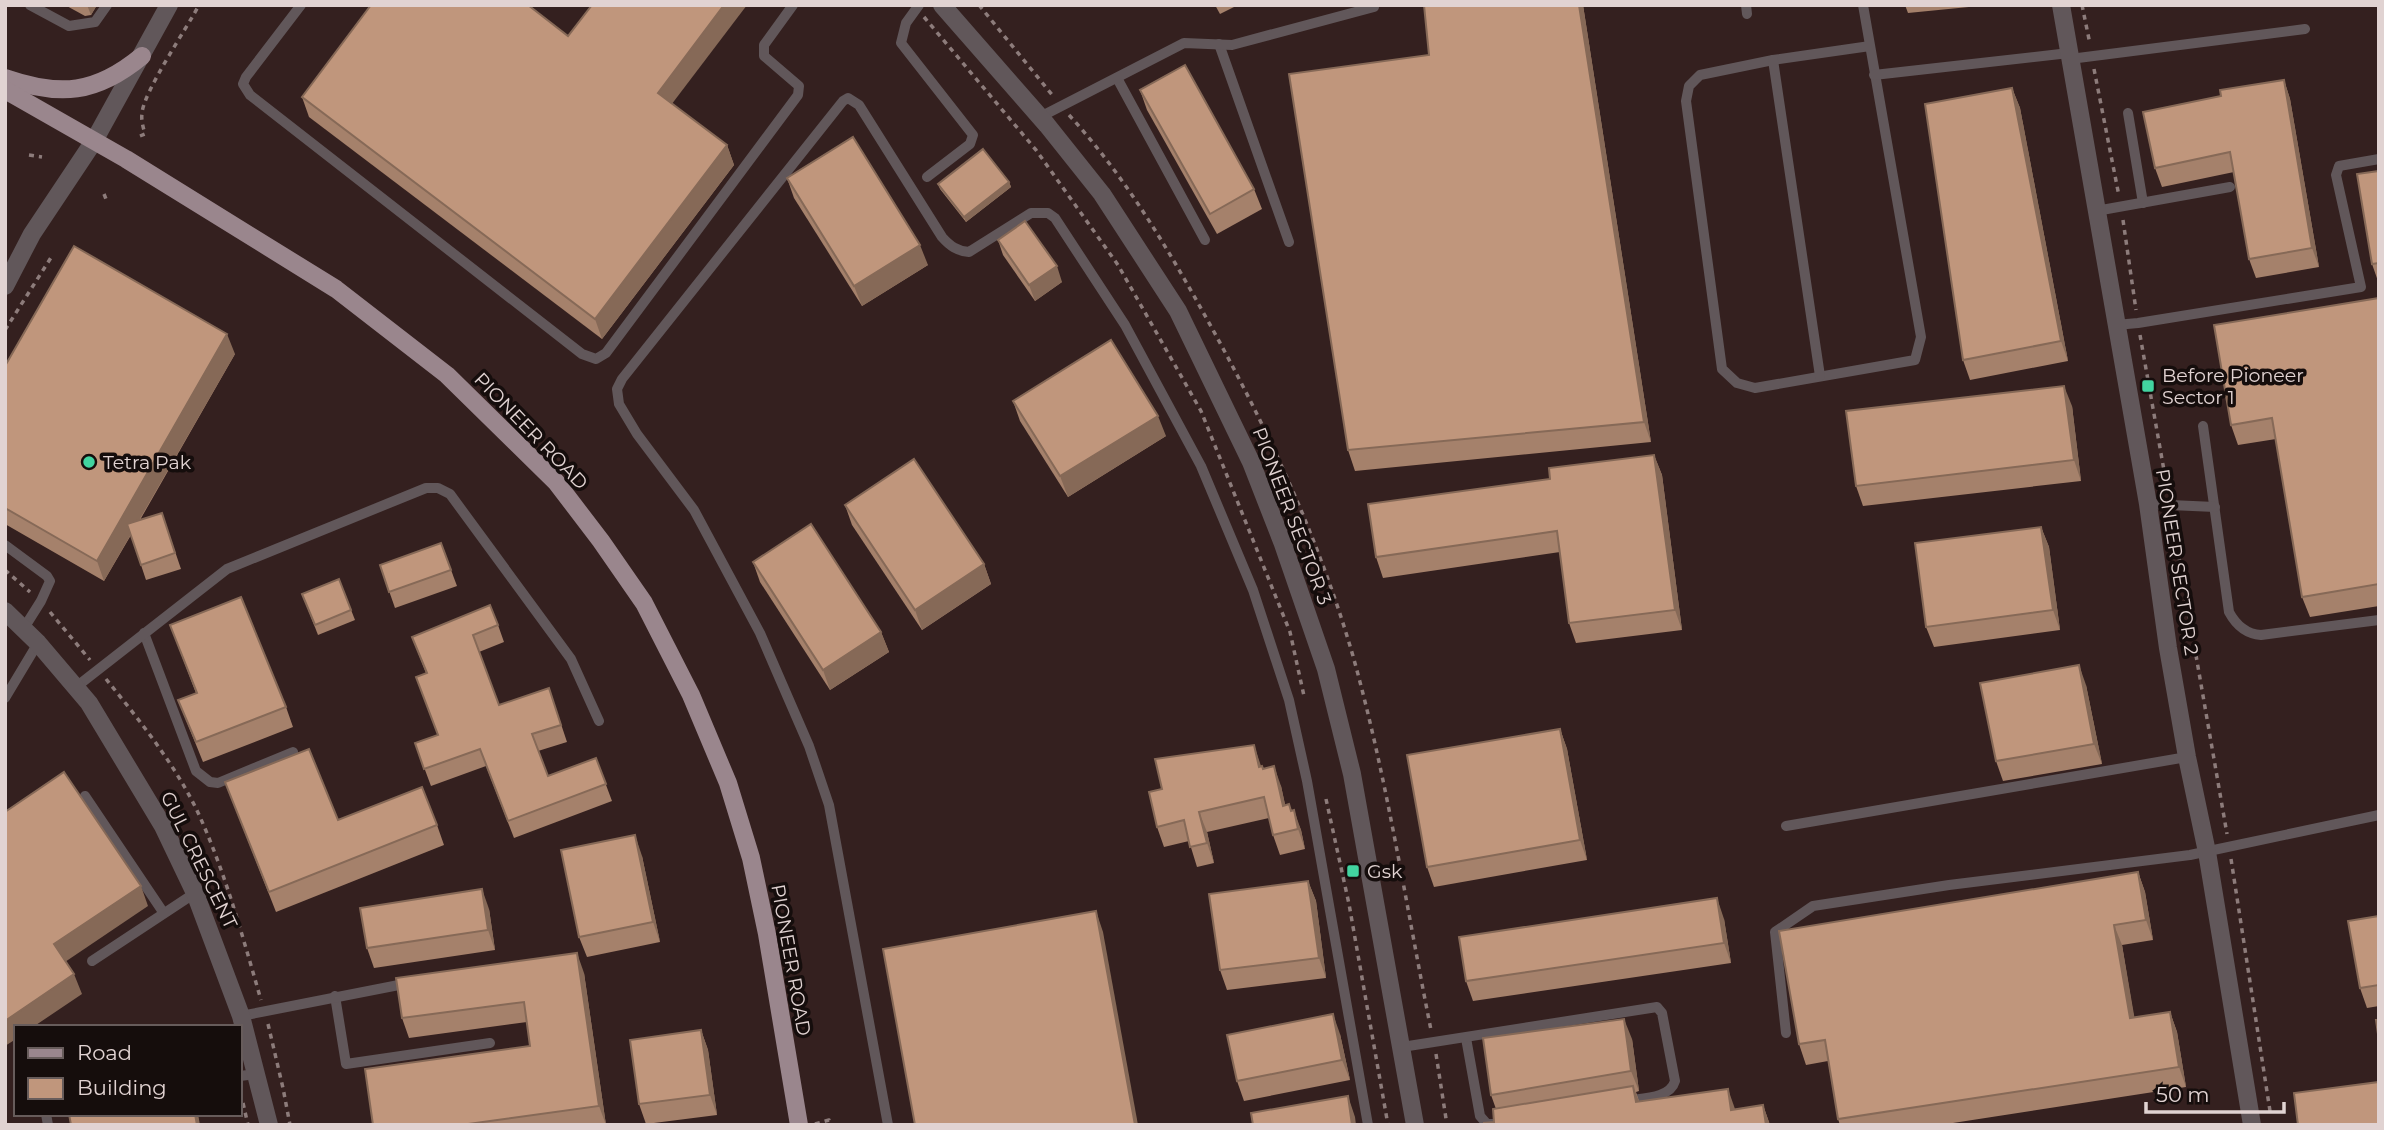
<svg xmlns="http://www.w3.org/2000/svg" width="2384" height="1130" font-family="Montserrat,sans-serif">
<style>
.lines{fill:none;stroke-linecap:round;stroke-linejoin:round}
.path{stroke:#8d7c7b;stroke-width:3.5;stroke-dasharray:5 5;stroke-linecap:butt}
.service{stroke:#61575a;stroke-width:10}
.minor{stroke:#61575a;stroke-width:18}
.primary{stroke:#9a868d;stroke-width:18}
.wall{fill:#a5816b}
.shaded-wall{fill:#866957}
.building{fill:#c0967c;stroke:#866957;stroke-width:2}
.poi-dot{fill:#42d4a0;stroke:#150d0c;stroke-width:2.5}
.labels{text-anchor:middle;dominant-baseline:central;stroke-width:7;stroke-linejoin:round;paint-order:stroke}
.poi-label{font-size:19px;fill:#e1d3d2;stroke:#150d0c;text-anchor:start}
.street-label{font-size:19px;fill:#e1d3d2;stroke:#150d0c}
</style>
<rect width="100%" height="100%" fill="#34201f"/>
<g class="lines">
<g class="path">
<polyline points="979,5 1053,96"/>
<polyline points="2082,5 2090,44"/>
<polyline points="924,17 1036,150 1118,265 1201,411 1290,632 1304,696"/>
<polyline points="2094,69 2119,196"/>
<path d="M1069,115C1123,174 1164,242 1203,312C1264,421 1318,535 1353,656C1387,778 1406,905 1431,1030"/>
<path d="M140,136L145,134C143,127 141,120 142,113C144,91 187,28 199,5"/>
<polyline points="29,155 42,157"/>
<polyline points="104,194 106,199"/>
<polyline points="2123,220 2136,310"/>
<polyline points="5,330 52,256"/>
<polyline points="2140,335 2168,493"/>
<polyline points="2172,517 2227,834"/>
<polyline points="5,570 30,592"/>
<polyline points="50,612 90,660"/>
<path d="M106,679C140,721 178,768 200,817C226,875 243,938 261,1000"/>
<polyline points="1326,799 1349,904 1388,1125"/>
<polyline points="2231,859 2270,1111"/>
<polyline points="268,1024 283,1088 290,1125"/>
<polyline points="1436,1054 1447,1125"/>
<polyline points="243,1103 248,1125"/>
<polyline points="815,1124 829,1120 830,1125"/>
</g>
<g class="service">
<polyline points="30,5 69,26 95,22 107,5"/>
<polyline points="301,5 246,77 243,84 250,95 582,354 596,359 606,353 798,95 799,86 764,56 764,45 793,5"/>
<polyline points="919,5 906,23 901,43 973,135 970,144 927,177"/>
<polyline points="1746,5 1747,14"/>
<polyline points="1863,5 1921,337 1915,360 1755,388 1737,383 1722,369 1686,101 1689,86 1700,75 1773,60 1870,46"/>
<polyline points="1219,44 1289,242"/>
<polyline points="2070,59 2305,29"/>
<polyline points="1773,60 1820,376"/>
<polyline points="1874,75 2069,53"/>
<polyline points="1117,78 1205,240"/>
<polyline points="2128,113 2143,203"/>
<polyline points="1040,117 1184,43 1232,45 1374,7"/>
<polyline points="2096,211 2230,187"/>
<polyline points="2116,325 2138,323 2361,287 2336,175 2339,166 2379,159"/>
<path d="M2203,426L2229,612C2236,625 2246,634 2261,635L2379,620"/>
<polyline points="2148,504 2215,507"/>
<polyline points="5,545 47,576 50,581 41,601 24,628"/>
<polyline points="144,633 196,771 210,782 218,783 293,752"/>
<polyline points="76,687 227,569 426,488 438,488 450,494 571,659 599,721"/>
<polyline points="5,698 38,643"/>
<polyline points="85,796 163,912"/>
<polyline points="1786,826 2187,757"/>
<polyline points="92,961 195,893"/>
<polyline points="335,996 346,1064 490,1043"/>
<polyline points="241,1016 409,983"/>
<polyline points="1786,1033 1775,932 1813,906 1949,885 2190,855 2379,815"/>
<polyline points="1466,1038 1480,1116 1487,1124 1497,1124"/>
<path d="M1402,1047L1657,1007L1662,1013L1675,1081C1670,1099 1641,1098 1625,1101"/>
<polyline points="240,1076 256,1074"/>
<polyline points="46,1114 48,1125"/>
<path d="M888,1125L829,805L809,746L760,633L694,510L637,434L619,404L617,389L622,379L843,101L848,98L859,105L942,237C950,246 957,251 969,252L1031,213H1048L1055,218L1125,325L1201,466L1253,590L1289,700L1307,781L1368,1125"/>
</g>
<g class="minor">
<polyline points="942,5 1047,125 1102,194 1178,311 1251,462 1283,544 1326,669 1352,774 1415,1125"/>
<polyline points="2061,5 2148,504 2168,648 2187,757 2207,852 2252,1125"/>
<polyline points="5,286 32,234 94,141 169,5"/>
<polyline points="5,611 38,643 89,703 163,826 195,893 241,1016 269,1125"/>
</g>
<g class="primary">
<path d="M5,78C60,97 96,94 142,56"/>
<polyline points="5,90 126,159 336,289 447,375 556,482 601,541 644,603 691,695 728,783 751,858 767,934 799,1125"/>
</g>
</g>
<g class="wall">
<polygon points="65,5 97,5 91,15 85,16"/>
<polygon points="1215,5 1238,5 1220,14"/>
<polygon points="1424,5 1583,5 1651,442 1355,471 1348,450 1429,55"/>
<polygon points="1905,5 1989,5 1908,13"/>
<polygon points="568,36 672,104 727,145 734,165 602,339 309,117 302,97"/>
<polygon points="2284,80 2290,99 2319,267 2256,278 2249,259 2234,172 2162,187 2155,168 2221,96"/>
<polygon points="2012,88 2020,108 2068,361 1970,380 1963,360"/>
<polygon points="1140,90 1254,189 1262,209 1217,234 1147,110"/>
<polygon points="2379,171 2379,284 2372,264"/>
<polygon points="787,178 928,265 862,306 794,198"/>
<polygon points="1009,182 1011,187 966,222 940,189 938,184"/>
<polygon points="998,240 1062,282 1035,301 1003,255"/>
<polygon points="2379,298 2379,606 2310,617 2302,597 2276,439 2238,445 2231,425"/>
<polygon points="235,354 140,520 162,513 181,569 146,580 131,535 104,581 5,524 5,366"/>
<polygon points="1013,401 1166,436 1068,497 1020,421"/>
<polygon points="2072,406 2081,481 1863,506 1856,486"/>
<polygon points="1654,455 1662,475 1682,630 1576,643 1569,623 1560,552 1383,578 1376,557 1550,479"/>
<polygon points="845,505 984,564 991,584 922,630 852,525"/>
<polygon points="2041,527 2049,547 2060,630 1934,647 1926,627"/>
<polygon points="441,543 457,586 395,608 380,565"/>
<polygon points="753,562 881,632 889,652 830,690 760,582"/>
<polygon points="339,579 355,620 318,635 306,604"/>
<polygon points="170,625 286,707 293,727 203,762 178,700 196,693"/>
<polygon points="498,625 504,642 479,652 499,705 549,688 567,742 538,751 548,776 596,758 612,801 514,838 486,766 431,786 415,743 438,735 426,673 412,637"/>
<polygon points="2086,685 2102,764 2003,781 1996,761"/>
<polygon points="1560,729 1567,749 1587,860 1434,887 1427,867"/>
<polygon points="1261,766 1281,786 1285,805 1292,810 1301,830 1305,849 1280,855 1273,835 1269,818 1207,832 1214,863 1197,867 1189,841 1164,847 1157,827"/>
<polygon points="225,782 338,820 437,825 444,845 276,912"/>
<polygon points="642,856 660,942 587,957 579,937"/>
<polygon points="2138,872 2145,892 2153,940 2122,945 2134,1018 2170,1012 2177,1032 2186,1087 1940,1125 1840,1125 1838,1119 1828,1061 1806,1065 1799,1044"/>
<polygon points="1308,881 1316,901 1326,978 1227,990 1220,970"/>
<polygon points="489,909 495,950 374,968 367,948"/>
<polygon points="2379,916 2379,1006 2367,1008 2360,988"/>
<polygon points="1724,919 1731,963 1473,1001 1466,981"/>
<polygon points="584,973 606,1125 373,1125 530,1046 527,1022 409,1038 402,1018"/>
<polygon points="701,1030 708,1050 717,1115 646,1124 639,1104"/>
<polygon points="1340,1034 1350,1080 1244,1101 1237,1081"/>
<polygon points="1632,1039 1639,1091 1636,1092 1639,1101 1735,1109 1763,1105 1770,1125 1484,1125 1494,1122 1496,1109 1491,1095"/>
</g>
<g class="shaded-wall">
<polygon points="87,5 97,5 91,15"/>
<polygon points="724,5 747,5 665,113 658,93"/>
<polygon points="1579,5 1583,5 1651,442 1644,422"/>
<polygon points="2284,80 2290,99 2319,267 2312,248"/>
<polygon points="2012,88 2020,108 2068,361 2061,341"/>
<polygon points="727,145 734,165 602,339 595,319"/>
<polygon points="1009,182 1011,187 966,222 964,217"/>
<polygon points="920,245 928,265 862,306 854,286"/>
<polygon points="1057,266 1062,282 1035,301 1029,285"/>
<polygon points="227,334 235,354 104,581 97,561"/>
<polygon points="2064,386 2072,406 2081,481 2074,460"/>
<polygon points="1158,416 1166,436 1068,497 1060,476"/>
<polygon points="1654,455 1662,475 1682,630 1675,610"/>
<polygon points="2041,527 2049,547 2060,630 2053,610"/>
<polygon points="984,564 991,584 922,630 915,610"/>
<polygon points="881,632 889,652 830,690 823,670"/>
<polygon points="2079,665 2086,685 2102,764 2094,744"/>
<polygon points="1560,729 1567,749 1587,860 1580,840"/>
<polygon points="1254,745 1261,766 1266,787 1259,767"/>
<polygon points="1274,766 1281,786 1290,826 1283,806"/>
<polygon points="1294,810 1301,830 1305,849 1298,829"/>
<polygon points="1199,812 1207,832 1214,863 1207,843"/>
<polygon points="635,835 642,856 660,942 653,922"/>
<polygon points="2138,872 2145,892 2153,940 2146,920"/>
<polygon points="1308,881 1316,901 1326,978 1319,958"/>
<polygon points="141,886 148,906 62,964 54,944"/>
<polygon points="482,889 489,909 495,950 488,930"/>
<polygon points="1717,898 1724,919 1731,963 1724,943"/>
<polygon points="1096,911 1103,932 1138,1125 1135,1125"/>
<polygon points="2114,925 2122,945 2138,1038 2130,1018"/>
<polygon points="577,953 584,973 606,1125 599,1106"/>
<polygon points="74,974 82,994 33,1027 16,1027 16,1039 5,1046 5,1021"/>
<polygon points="2170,1012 2177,1032 2186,1087 2179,1067"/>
<polygon points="1333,1014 1340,1034 1350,1080 1342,1060"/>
<polygon points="1624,1019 1632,1039 1639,1091 1631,1071"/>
<polygon points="701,1030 708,1050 717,1115 710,1095"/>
<polygon points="1633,1086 1641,1106 1636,1102"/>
<polygon points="1728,1089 1735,1109 1731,1110"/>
<polygon points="1348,1096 1355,1117 1356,1125 1352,1125"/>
<polygon points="1763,1105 1770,1125 1766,1125"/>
<polygon points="195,1114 198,1114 200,1125 197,1125"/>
</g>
<g class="building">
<polygon points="371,5 528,5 568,36 592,5 724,5 658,93 727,145 595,319 302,97"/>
<polygon points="1424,5 1579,5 1644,422 1348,450 1289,74 1429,55"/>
<polygon points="1185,65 1254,189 1210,214 1140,90"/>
<polygon points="2284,80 2312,248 2249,259 2230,152 2155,168 2143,112 2221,96 2220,90"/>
<polygon points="2012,88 2061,341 1963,360 1925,104"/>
<polygon points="853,137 920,245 854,286 787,178"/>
<polygon points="983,149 1009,182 964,217 938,184"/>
<polygon points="2379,171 2379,263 2372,264 2357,174"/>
<polygon points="1025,221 1057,266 1029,285 998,240"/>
<polygon points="74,246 227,334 97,561 5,508 5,366"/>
<polygon points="2379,298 2379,584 2302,597 2272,418 2231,425 2214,325"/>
<polygon points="1111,340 1158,416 1060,476 1013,401"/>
<polygon points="2064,386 2074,460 1856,486 1846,411"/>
<polygon points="1654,455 1675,610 1569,623 1557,531 1376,557 1368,504 1550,479 1549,468"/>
<polygon points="914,459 984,564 915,610 845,505"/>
<polygon points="162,513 175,553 141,565 127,524"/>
<polygon points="811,524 881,632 823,670 753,562"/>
<polygon points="2041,527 2053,610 1926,627 1915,543"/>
<polygon points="441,543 451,570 389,592 380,565"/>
<polygon points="339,579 351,610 315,625 302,594"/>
<polygon points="241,597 286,707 196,742 178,700 197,693 170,625"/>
<polygon points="490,605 498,625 473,635 499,705 549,688 561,725 532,734 548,776 596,758 606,784 508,821 480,749 424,769 415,743 438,735 416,677 427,673 412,637"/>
<polygon points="2079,665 2094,744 1996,761 1980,683"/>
<polygon points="1560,729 1580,840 1427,867 1407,755"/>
<polygon points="1254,745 1259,767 1262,766 1263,769 1274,766 1283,806 1289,804 1291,811 1294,810 1298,829 1273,835 1264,797 1199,812 1207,843 1190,847 1184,820 1157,827 1149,792 1162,789 1155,759"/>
<polygon points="309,749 338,820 422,787 437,825 269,892 225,782"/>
<polygon points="64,772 141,886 54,944 74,974 5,1021 5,812"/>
<polygon points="635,835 653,922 579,937 561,850"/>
<polygon points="2138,872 2146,920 2114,925 2130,1018 2170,1012 2179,1067 1838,1119 1825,1040 1799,1044 1779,931"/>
<polygon points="1308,881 1319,958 1220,970 1209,894"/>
<polygon points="482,889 488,930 367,948 360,908"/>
<polygon points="1717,898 1724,943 1466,981 1459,937"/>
<polygon points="1096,911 1135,1125 915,1125 883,949"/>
<polygon points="2379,916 2379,985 2360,988 2348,921"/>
<polygon points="577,953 599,1106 461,1125 373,1125 365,1069 530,1046 524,1002 402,1018 396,978"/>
<polygon points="1333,1014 1342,1060 1237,1081 1227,1035"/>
<polygon points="1624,1019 1631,1071 1491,1095 1483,1038"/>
<polygon points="2376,1020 2379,1020 2379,1041"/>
<polygon points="701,1030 710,1095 639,1104 630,1040"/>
<polygon points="2379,1082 2379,1125 2298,1125 2294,1093"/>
<polygon points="1633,1086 1636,1102 1728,1089 1731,1110 1763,1105 1766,1125 1484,1125 1484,1123 1494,1122 1493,1109"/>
<polygon points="1348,1096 1352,1125 1253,1125 1251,1113"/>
<polygon points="69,1114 195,1114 197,1125 71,1125"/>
</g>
<g class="poi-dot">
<rect x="2141" y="379" width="14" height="14" rx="3.5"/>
<circle cx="89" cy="462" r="7"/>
<rect x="1346" y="864" width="14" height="14" rx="3.5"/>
</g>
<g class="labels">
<g class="poi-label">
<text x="2162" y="375">Before Pioneer<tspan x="2162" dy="22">Sector 1</tspan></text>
<text x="103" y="462">Tetra Pak</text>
<text x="1367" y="871">Gsk</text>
</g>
<g class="street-label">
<text transform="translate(531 431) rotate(46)">PIONEER ROAD</text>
<text transform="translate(1292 516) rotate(69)">PIONEER SECTOR 3</text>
<text transform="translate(2177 562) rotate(81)">PIONEER SECTOR 2</text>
<text transform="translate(199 860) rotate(64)">GUL CRESCENT</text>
<text transform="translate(791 960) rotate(80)">PIONEER ROAD</text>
</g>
</g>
<rect width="2384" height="1130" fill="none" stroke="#e1d3d2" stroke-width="14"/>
<rect x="14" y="1025" width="228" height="91" fill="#150d0c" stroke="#675c5b" stroke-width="2"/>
<rect x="28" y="1048" width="35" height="10" fill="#9a868d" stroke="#675c5b" stroke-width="2"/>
<text x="77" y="1060" font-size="21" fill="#e1d3d2">Road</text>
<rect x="28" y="1078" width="35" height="21" fill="#c0967c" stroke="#675c5b" stroke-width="2"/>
<text x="77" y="1095" font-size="21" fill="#e1d3d2">Building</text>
<path d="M2146 1102v10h138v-10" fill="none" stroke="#e1d3d2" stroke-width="3.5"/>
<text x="2156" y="1102" font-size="21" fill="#e1d3d2" stroke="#150d0c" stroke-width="5" paint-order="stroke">50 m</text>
</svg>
